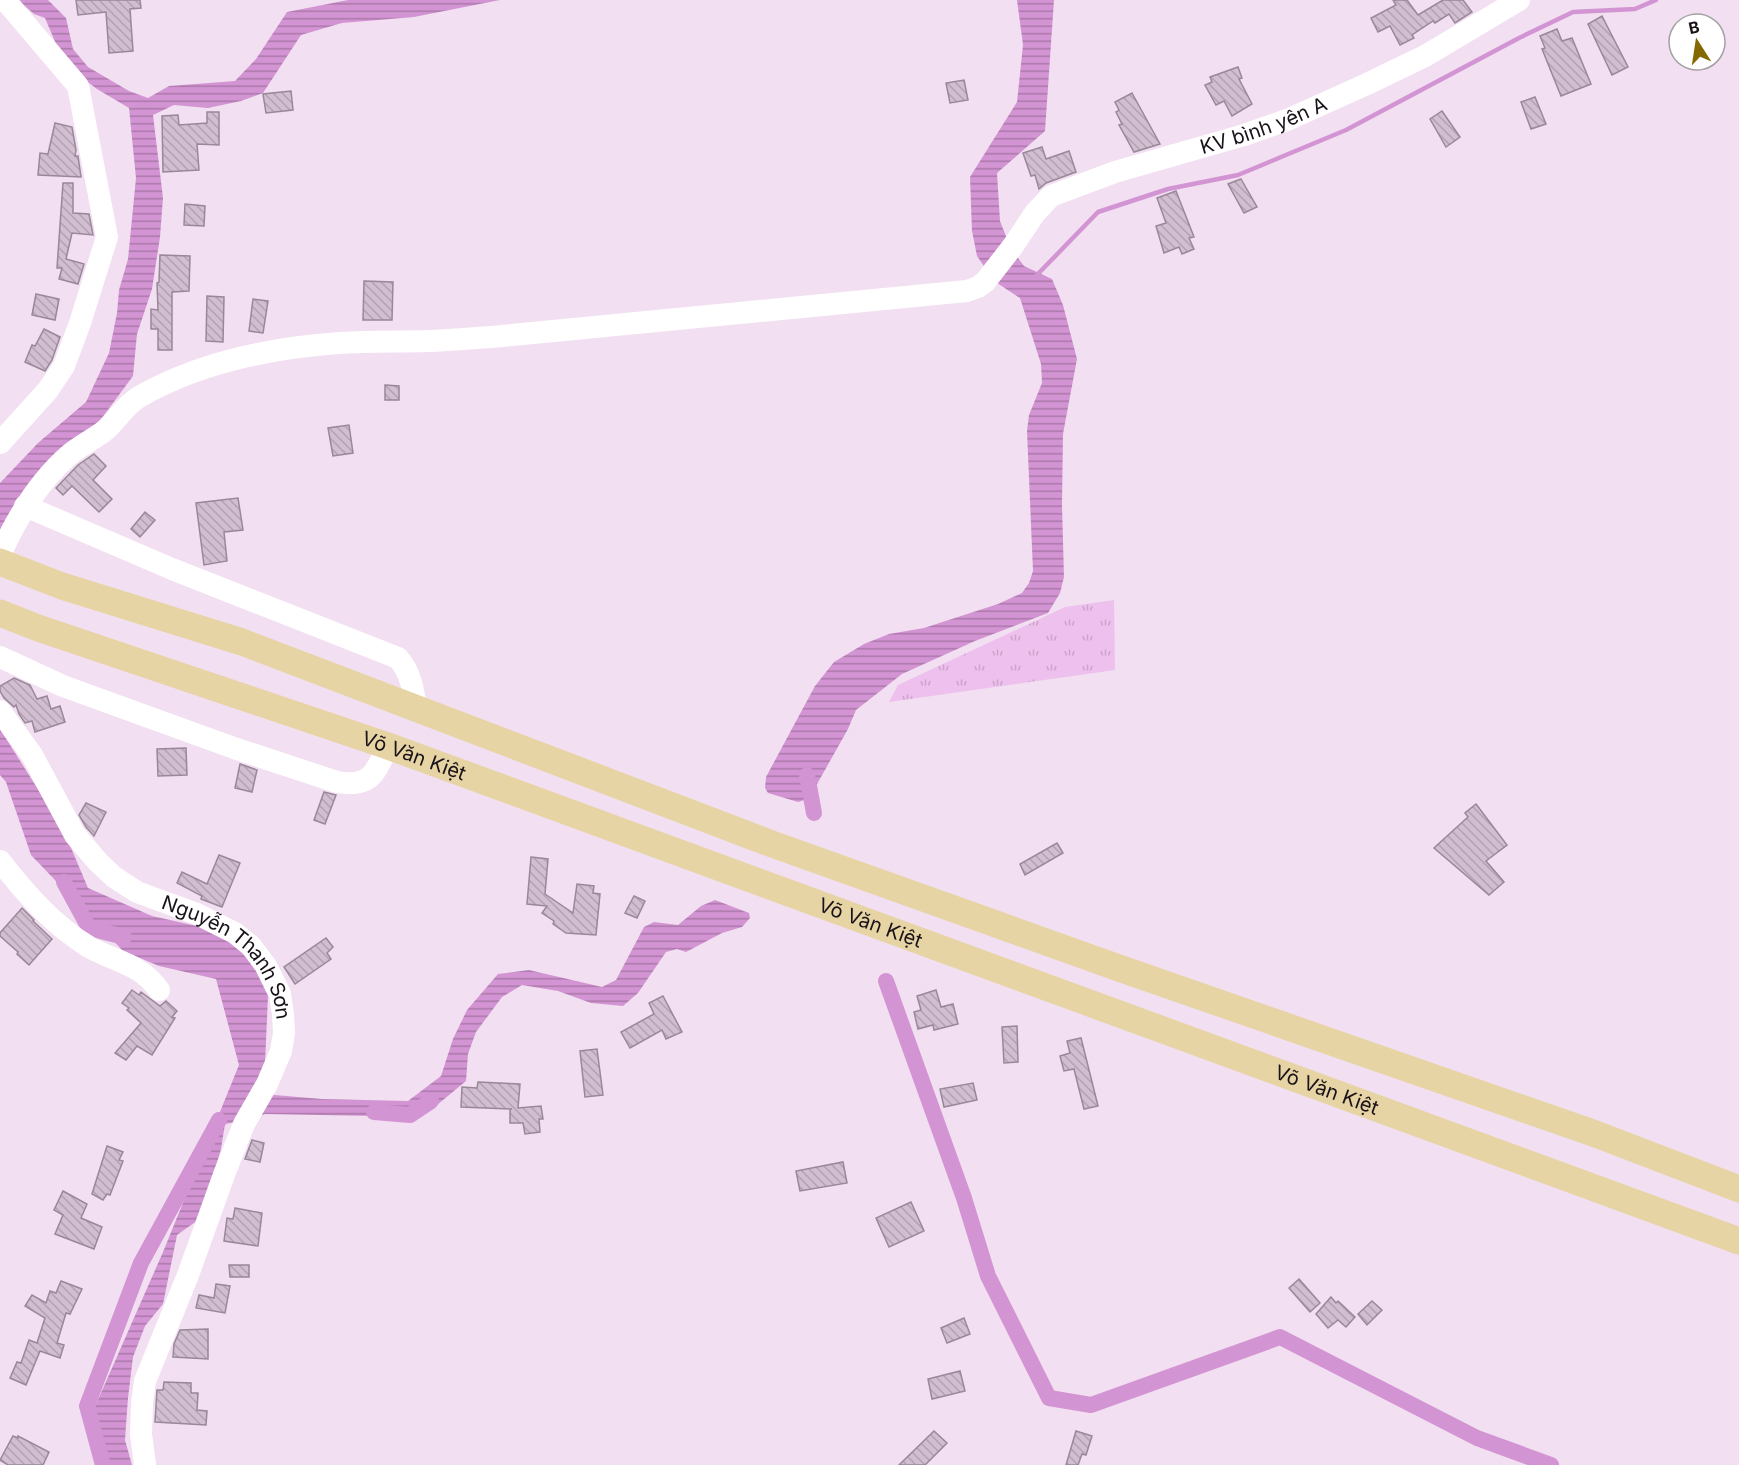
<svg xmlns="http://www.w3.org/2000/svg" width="1739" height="1465" font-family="Inter,sans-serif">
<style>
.grass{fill:url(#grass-tufts)}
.water{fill:url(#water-rules)}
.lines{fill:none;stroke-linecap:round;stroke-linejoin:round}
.stream{stroke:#d394d3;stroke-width:4.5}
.canal{stroke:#d394d3;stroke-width:16}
.building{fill:url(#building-back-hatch);stroke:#989;stroke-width:1.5}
.minor{stroke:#fff;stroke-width:22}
.major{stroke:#e7d4a4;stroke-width:27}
.labels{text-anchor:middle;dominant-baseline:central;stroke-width:5;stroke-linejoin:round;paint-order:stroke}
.street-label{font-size:20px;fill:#191319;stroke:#fff}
</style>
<defs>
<pattern id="grass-tufts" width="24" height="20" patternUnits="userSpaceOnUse" patternTransform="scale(1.5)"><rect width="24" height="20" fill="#eec0ed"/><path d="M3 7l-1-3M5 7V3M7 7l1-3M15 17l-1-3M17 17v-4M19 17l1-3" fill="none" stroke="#cca4cb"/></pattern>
<pattern id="water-rules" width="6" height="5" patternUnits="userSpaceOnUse" patternTransform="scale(1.5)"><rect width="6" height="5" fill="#d394d3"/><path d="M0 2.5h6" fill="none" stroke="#aa78aa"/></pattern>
<pattern id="building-back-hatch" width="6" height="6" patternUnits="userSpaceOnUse" patternTransform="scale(1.5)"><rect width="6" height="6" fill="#d1bed0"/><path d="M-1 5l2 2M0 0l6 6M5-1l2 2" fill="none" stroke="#b3a2b2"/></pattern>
</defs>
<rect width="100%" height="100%" fill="#f2dff1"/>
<polygon class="grass" points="1114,600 1115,670 889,702 898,685 1065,607"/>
<g class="water">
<polygon points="18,0 48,0 66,18 73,49 88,67 129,91 148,98 169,86 235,81 256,59 287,12 348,0 500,0 414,17 342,23 301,35 263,93 241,101 208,108 174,105 153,115 163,198 160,237 152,289 137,334 133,376 90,434 0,547 0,483 38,443 86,402 109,353 117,313 119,290 128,259 136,178 129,108 97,89 65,65 45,18 34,14"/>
<polygon points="1017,0 1054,0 1045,131 997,173 1000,221 1011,249 1024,266 1052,279 1063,305 1077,359 1063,434 1062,505 1064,577 1060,593 1048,613 975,641 902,674 856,710 848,729 812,793 808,799 798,802 768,793 765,788 766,777 815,686 834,662 864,644 889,634 924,628 998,604 1022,593 1029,583 1033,571 1027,431 1029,415 1042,383 1041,364 1020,298 994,281 977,256 972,231 970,177 1017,102 1023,45"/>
<polygon points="0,729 63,829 88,888 152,916 224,932 253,965 268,996 265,1064 251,1093 322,1099 408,1101 441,1076 453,1039 467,1010 498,974 529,970 602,987 616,980 644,927 654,922 678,925 701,906 715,900 749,913 750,918 742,927 722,933 686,952 677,949 666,952 638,993 623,1006 591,1003 558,991 522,985 502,997 476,1032 468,1054 466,1081 431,1110 374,1116 265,1114 248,1120 225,1124 221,1149 201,1218 177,1235 163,1304 145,1326 133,1357 128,1398 125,1440 132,1465 108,1465 103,1450 86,1427 163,1252 239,1065 216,979 159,966 123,951 31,855 6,782 0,775"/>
</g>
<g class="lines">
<polyline class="stream" points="1035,277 1098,212 1168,189 1238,175 1346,130 1519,38 1573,12 1635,9 1656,0"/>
<g class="canal">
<polyline points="807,775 814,813"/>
<polyline points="64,882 89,928 124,937"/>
<polyline points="886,981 964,1198 988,1276 1049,1398 1091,1405 1280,1337 1477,1438 1551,1465"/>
<polyline points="374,1112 410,1115 431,1101"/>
<polyline points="103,1465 87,1406 141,1263 219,1120"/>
</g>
</g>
<g class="building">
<polygon points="76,0 140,0 141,8 130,9 133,51 109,53 106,12 78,15"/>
<polygon points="1393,0 1407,0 1418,15 1443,0 1463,0 1472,12 1455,23 1449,14 1435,23 1433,21 1412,35 1414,38 1400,45 1390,26 1378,32 1371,18 1396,5"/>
<polygon points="1602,16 1628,67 1612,75 1588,24"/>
<polygon points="1557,29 1562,41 1572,38 1591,84 1561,96 1542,49 1545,48 1540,36"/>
<polygon points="1238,67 1242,78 1239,79 1252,104 1232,116 1224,101 1216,105 1205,85 1212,82 1210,77"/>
<polygon points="964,80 968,100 950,103 946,83"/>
<polygon points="291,91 293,110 266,113 263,94"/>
<polygon points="1132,93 1160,144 1134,152 1119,125 1122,124 1116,112 1119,110 1115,102"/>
<polygon points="1535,97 1546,124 1531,129 1521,102"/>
<polygon points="1442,111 1460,137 1446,147 1430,119"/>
<polygon points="207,112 219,112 219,145 197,144 199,170 163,172 162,116 178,115 179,125 207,123"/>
<polygon points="55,123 72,127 76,150 75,156 78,156 81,177 38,175 40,153 48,154"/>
<polygon points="1042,147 1046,159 1069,151 1076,172 1046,183 1039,189 1035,175 1031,176 1023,153"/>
<polygon points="1241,179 1257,207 1244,213 1228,184"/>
<polygon points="63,183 73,183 73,213 89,214 93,235 72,233 66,259 84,264 78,284 59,279 62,268 57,268"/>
<polygon points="1176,191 1194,237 1189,238 1194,249 1182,254 1179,247 1164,253 1156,226 1166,223 1157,198"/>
<polygon points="185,204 205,206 204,226 184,225"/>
<polygon points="160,255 190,256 189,291 172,292 172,350 158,350 158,329 151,329 151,309 158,310 157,283 159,282"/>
<polygon points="364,281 393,282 392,320 363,320"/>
<polygon points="36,294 59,299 55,320 32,315"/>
<polygon points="207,296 224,297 223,342 206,341"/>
<polygon points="253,299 268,301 263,333 249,331"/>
<polygon points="44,329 60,337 52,360 45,371 25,362 32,345 35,346"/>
<polygon points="385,385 399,386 399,400 385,400"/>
<polygon points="349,425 353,453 333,456 328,428"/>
<polygon points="94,454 106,466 93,480 112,499 99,512 72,486 63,495 56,488 78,465"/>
<polygon points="238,498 243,530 224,532 227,561 204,565 196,503"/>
<polygon points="145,512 155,520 140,537 131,529"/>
<polygon points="14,678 30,685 37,699 47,696 51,709 60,706 65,722 35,732 32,721 25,723 19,714 16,705 14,707 4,698 0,691 0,686"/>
<polygon points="186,748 187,775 158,776 157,749"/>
<polygon points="240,764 257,770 252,792 235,788"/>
<polygon points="324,792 336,795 325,824 314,820"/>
<polygon points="86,803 106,812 94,836 86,827 79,815"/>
<polygon points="1476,804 1507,845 1486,861 1504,882 1489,895 1434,848 1468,817 1465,813"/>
<polygon points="1057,843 1063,853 1025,875 1020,864"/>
<polygon points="219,855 240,863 222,907 201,899 202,896 177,883 182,872 207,884"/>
<polygon points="531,857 548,859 545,894 573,913 577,884 594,886 593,893 600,894 596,935 566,933 553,924 554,921 542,913 547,906 527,904"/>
<polygon points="634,896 645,901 637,918 625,913"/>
<polygon points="22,908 34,920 33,921 52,939 29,965 17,954 18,952 0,936 0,933"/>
<polygon points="326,938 333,947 327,953 331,959 295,984 284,967"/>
<polygon points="132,990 139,995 141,992 160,1006 166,1001 177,1011 172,1017 175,1018 152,1055 137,1046 126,1060 115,1053 141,1023 127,1010 129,1008 122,1003"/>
<polygon points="936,990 941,1007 953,1004 958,1024 934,1030 933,1025 918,1029 914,1012 921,1010 917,996"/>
<polygon points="663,996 682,1032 666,1039 662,1030 630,1048 621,1032 654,1014 649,1003"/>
<polygon points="1017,1026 1018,1062 1004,1063 1002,1027"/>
<polygon points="1081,1038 1098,1106 1084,1109 1074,1069 1064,1071 1060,1056 1070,1053 1067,1041"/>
<polygon points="597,1049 603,1095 585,1097 580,1051"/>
<polygon points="478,1082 520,1084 518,1108 541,1106 543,1119 539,1119 540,1132 525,1134 523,1123 510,1123 510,1109 512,1109 461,1107 462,1087 477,1088"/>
<polygon points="973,1083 977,1100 944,1107 940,1089"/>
<polygon points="252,1140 264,1143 260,1162 245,1159"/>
<polygon points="107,1146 123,1152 119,1160 123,1161 110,1195 107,1194 103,1200 92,1194"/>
<polygon points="843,1162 847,1183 800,1191 796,1171"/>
<polygon points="63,1191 87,1204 81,1218 102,1227 94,1249 55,1234 63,1215 54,1210"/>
<polygon points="911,1202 924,1231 889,1247 876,1218"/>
<polygon points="235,1208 262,1213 258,1246 224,1241 227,1218 233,1219"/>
<polygon points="229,1265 249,1265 249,1277 230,1277"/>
<polygon points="1299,1279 1320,1303 1310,1312 1289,1288"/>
<polygon points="61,1281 82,1289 70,1314 66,1313 57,1343 64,1345 60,1358 40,1351 26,1385 10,1378 17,1362 21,1363 29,1340 37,1343 45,1318 25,1306 32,1295 46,1303 50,1291 56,1293"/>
<polygon points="216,1284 230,1286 225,1313 196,1308 199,1295 214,1298"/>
<polygon points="1331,1297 1336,1303 1338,1301 1355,1317 1346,1327 1338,1320 1328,1328 1316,1314"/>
<polygon points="1372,1301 1382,1310 1367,1325 1358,1314"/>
<polygon points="964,1318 970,1334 947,1343 941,1328"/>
<polygon points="208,1329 208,1359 173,1357 174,1344 180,1330"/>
<polygon points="960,1371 965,1391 932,1399 928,1379"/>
<polygon points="164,1382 191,1383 191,1393 198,1393 197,1410 207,1411 206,1425 155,1422 157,1390 163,1390"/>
<polygon points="934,1431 947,1443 925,1465 899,1465"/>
<polygon points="1076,1431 1092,1436 1086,1455 1082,1454 1078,1465 1066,1465"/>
<polygon points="13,1436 18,1438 18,1436 49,1452 43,1465 8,1465 0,1460"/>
</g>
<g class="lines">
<g class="minor">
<polyline points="0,443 48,390 64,366 80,323 107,237 78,86 5,0"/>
<path d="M25,506L172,569L398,658C411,673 413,689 416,708"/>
<path id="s1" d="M0,555C17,517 38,482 69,455C80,446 92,440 103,432C116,422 124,406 139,397C198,363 271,348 339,343C369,341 399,342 429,341C453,340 478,338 502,336L967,291L978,287L985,282L1013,246L1035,213L1051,196L1115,172L1244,135L1287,120L1367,84L1425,56L1519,0"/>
<path d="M0,657L63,686L234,748L337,782C371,788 375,773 388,746"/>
<path id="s2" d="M0,711L32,755L75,835L98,862L114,877L137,892L197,914L235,933L251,946L266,966L280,994L283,1014L284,1033L281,1051L267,1084L244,1124L225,1172L188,1275L145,1381L142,1403L141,1434L145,1465"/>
<path d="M0,861C26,894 53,925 89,947C115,962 140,963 159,990"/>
</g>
<g class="major">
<polyline points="0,562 62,586 242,642 772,844 1116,967 1593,1133 1739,1189"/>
<path id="s3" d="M0,613L38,628L388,746L1739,1241"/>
</g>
</g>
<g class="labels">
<g class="street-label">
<text stroke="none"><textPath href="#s1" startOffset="1406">KV bình yên A</textPath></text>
<text stroke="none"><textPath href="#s3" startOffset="438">Võ Văn Kiệt</textPath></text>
<text stroke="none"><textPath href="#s3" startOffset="924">Võ Văn Kiệt</textPath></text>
<text stroke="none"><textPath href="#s2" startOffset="348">Nguyễn Thanh Sơn</textPath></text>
<text stroke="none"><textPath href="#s3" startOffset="1410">Võ Văn Kiệt</textPath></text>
</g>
</g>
<g transform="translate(1697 42) rotate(348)"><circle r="28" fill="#ffffff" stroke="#a3a1a3" stroke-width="1.5"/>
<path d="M0-4.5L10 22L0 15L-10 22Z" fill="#846801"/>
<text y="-9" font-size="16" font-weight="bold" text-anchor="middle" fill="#191319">B</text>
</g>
</svg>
